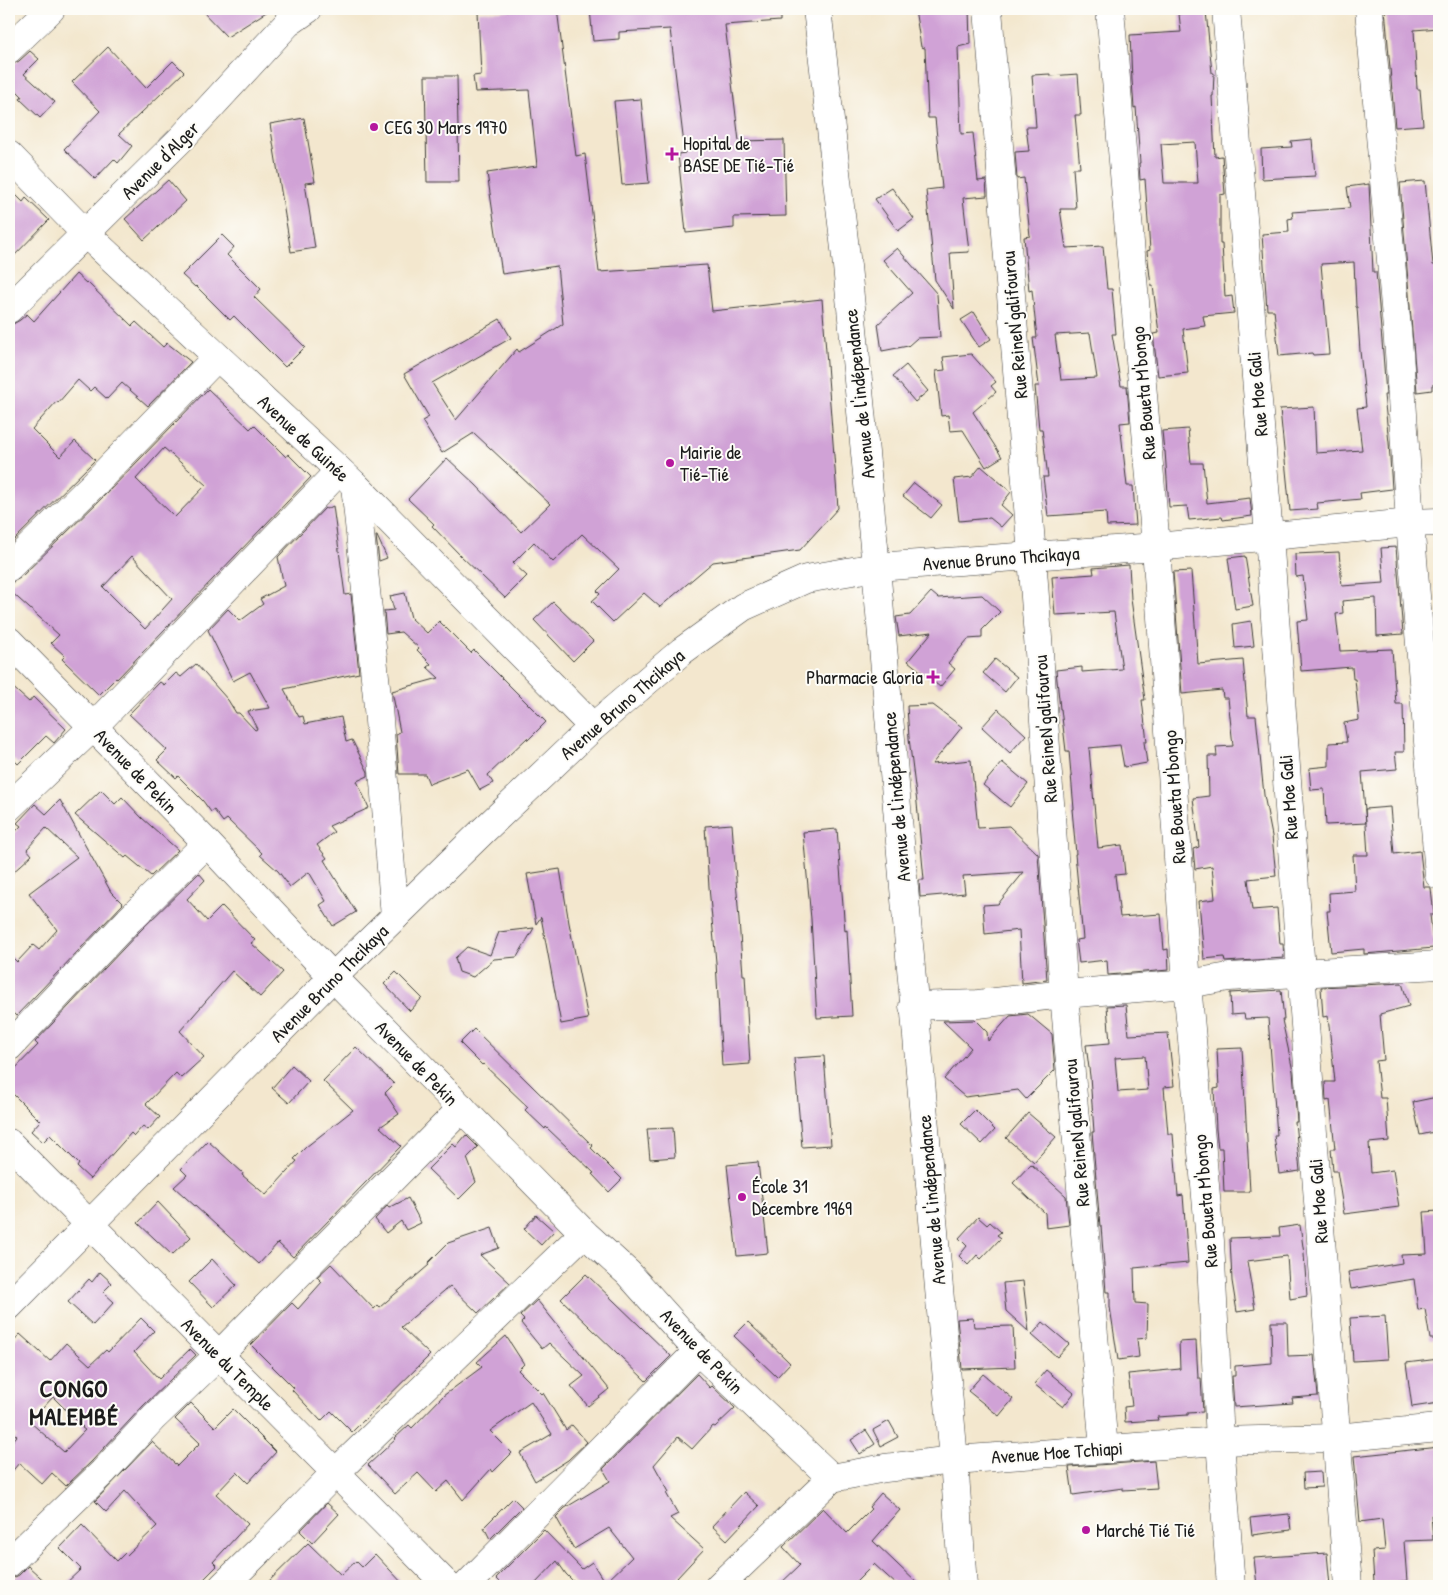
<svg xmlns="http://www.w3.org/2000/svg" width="1448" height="1595" font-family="'Patrick Hand',sans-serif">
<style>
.building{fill:#d0a2d6;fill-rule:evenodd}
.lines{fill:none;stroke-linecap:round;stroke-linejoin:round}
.minor-casing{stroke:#3c3a37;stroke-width:29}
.minor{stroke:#fff;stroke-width:28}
.poi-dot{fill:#b5179e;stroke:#fdfcf7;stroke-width:2}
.labels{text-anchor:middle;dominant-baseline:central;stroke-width:4;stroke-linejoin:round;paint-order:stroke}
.poi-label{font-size:19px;fill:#1c1c1c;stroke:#fdfcf7;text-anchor:start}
.street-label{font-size:19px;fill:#1c1c1c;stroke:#fdfcf7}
.district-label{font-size:24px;font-weight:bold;letter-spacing:1px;fill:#1c1c1c;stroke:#fdfcf7}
</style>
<rect width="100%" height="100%" fill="#fdfcf7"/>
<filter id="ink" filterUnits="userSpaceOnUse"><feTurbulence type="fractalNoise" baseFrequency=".02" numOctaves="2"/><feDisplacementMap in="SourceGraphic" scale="10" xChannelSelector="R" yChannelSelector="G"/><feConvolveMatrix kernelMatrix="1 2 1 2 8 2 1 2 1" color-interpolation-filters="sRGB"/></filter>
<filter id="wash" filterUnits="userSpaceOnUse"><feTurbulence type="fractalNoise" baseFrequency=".0096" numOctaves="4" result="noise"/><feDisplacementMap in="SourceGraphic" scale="20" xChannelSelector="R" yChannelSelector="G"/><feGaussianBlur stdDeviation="1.12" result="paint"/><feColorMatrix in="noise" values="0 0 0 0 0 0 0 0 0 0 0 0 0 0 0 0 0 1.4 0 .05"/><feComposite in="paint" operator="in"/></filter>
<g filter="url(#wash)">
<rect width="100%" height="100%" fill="#f3e7ce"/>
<g id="blocks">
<g class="building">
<polygon points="200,9 271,9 227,37"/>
<polygon points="520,9 557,9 576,156 585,154 599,272 707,265 712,311 822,299 838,508 800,550 713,562 660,607 644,593 613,622 592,601 600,594 597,591 619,569 582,534 553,562 534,542 513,563 527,576 505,598 460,555 432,526 434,524 408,499 447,458 476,485 521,532 550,504 474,433 442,453 422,421 429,417 404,374 500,319 511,338 432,383 456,420 517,349 519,352 563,324 557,266 502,274 487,173 537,166 529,90 475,92 473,76 481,75 478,12 520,10"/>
<polygon points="590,9 780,9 780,21 725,25 739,141 784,140 786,216 734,217 734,228 686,233 678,154 685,153 670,29 619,32 619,39 593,41"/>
<polygon points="915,9 969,9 970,44 958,47 961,134 973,133 978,181 986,180 987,196 963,198 969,252 950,253 954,309 935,280 926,190 942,188 935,118 928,118 925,48 921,47"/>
<polygon points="1385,9 1439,9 1439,28 1414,30 1417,89 1420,89 1423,125 1395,127"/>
<path d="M1206,11L1212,73H1214L1213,96H1212L1215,157L1222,156L1225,194L1220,195V244H1222L1225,297L1232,296L1234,313L1203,316L1205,326L1183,329L1188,373L1158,376L1153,334L1159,333L1153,286H1151L1147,251L1150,250L1145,179L1140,180L1139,163H1140L1136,107L1134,108L1132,80L1130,35L1181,32L1179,14ZM1195,142L1198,183H1164L1161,144Z"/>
<polygon points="108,47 146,88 173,61 184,72 119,134 132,146 118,163 114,159 95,179 64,149 100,111 72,82"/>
<polygon points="30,51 39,59 24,74 55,102 40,118 20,99 22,96 12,86 9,89 9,64 13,64 19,61"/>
<path d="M1050,74V76L1078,74L1081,115H1075L1080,168H1073L1076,209H1060L1066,248L1103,246L1107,289H1112L1116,334H1112L1121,386H1127L1130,422L1120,423L1127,486H1133L1136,525L1107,526L1106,512L1048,516L1043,477H1048L1042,429H1039L1035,386H1039L1033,338H1037L1032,290L1029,291L1024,237L1030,236L1024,178L1017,179L1015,152L1029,151L1026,127H1036L1032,75ZM1090,333L1097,378L1061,380L1055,335Z"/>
<polygon points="425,76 457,76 459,182 427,182"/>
<polygon points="641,99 649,183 622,185 614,101"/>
<polygon points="304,118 315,182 305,183 315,248 291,252 270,124"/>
<polygon points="1312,139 1315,176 1262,179 1261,149 1292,147 1291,141"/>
<polygon points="168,180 186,201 144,240 125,219"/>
<polygon points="1425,181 1433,265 1439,265 1439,384 1432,385 1432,390 1417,392 1400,183"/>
<polygon points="1369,184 1373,272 1376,272 1383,353 1386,395 1384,395 1389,443 1392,489 1360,493 1361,499 1317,503 1318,509 1290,511 1280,409 1314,407 1316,453 1362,450 1357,408 1366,407 1360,351 1357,307 1356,307 1354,262 1321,264 1329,354 1313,355 1312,353 1279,356 1274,310 1267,310 1262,234 1289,232 1288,219 1293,218 1292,212 1350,208 1347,187"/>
<polygon points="9,188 23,202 26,198 49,220 9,261"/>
<polygon points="892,188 914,219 898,231 875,199"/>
<polygon points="222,235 234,247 227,255 261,289 254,297 305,347 285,367 234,316 230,320 196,286 195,287 182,275"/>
<polygon points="897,248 937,294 940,337 917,338 908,346 882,351 878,324 912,293 883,260"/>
<polygon points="76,274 86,283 87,282 132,326 136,322 163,347 167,343 191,362 148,406 122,383 107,399 94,387 90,391 78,380 58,403 57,401 32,429 60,457 75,441 95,460 9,545 9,324 13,324 20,320 27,314 34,321"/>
<polygon points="974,312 991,339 979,347 961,320"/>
<polygon points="971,354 996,382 991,386 996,392 973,412 1002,457 986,467 963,430 950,431 948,415 941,416 936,371 945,370 943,357"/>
<polygon points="906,365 928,391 915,402 893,376"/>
<path d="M208,389L250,429L254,425L286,457L288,454L311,477L117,679L116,678L99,695L62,659L65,656L51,643L59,635L9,590V582H13L20,578L105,495ZM164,448L206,485L175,517L136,479ZM132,556L172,599L145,629L103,587Z"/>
<polygon points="1188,429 1191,463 1203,463 1207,503 1250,498 1252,516 1223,520 1222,517 1189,520 1187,506 1169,507 1165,451 1164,451 1162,431"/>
<polygon points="981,466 1011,492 1001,505 1012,515 1001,527 990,518 959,521 954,479 972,477"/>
<polygon points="914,483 942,505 931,518 903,496"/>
<polygon points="333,506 345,595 351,594 359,673 284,689 299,717 303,716 305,724 341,717 346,742 352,740 368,772 368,776 357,781 369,808 329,826 334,832 317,845 327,858 324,860 356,912 333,926 320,905 326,901 309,872 290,887 278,871 260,855 262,853 227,819 223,822 214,810 211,812 203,801 178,776 176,778 157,760 167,750 129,714 160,682 164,685 176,673 181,677 196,664 228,700 236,713 239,713 255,730 257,729 248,711 270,708 250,672 233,681 208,630 228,609 240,621 263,604 260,599 284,586 278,557 325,508 327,509"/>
<polygon points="376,536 377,536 387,558 379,561"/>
<polygon points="1396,547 1403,634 1377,636 1376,598 1342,601 1343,613 1336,614 1340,651 1392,649 1396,704 1403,704 1404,752 1395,752 1397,769 1362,772 1366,823 1326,825 1324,789 1311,790 1309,768 1329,766 1329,743 1347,742 1344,723 1359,720 1355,679 1353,679 1352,667 1301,671 1297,621 1308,620 1303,576 1296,577 1295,554 1339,552 1342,586 1384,583 1381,548"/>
<polygon points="1245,556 1253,606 1235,609 1228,558"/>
<polygon points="1129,565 1131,599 1145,700 1142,700 1147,742 1144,742 1147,763 1124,767 1120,745 1089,748 1098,848 1122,845 1125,874 1115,875 1120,917 1161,914 1164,950 1168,949 1169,970 1108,975 1107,960 1079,963 1076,940 1083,939 1075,854 1076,854 1072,809 1074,809 1069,751 1066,751 1061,709 1060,709 1056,670 1082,667 1082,672 1122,669 1114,612 1055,615 1052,577 1094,574 1093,568"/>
<polygon points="1191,571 1198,664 1243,660 1248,716 1256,716 1264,795 1272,836 1276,876 1248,879 1252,910 1277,908 1280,944 1283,944 1284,958 1225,962 1224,957 1204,959 1199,901 1215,899 1212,866 1195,869 1193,849 1199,847 1193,798 1209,796 1208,756 1217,756 1216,747 1233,746 1228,698 1223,698 1222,690 1182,694 1173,572"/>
<polygon points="931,592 938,598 982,595 1000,612 982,630 982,638 968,639 948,663 955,669 940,687 908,661 932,632 899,636 896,617 910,615"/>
<polygon points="405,593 411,618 427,633 439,621 471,653 474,650 546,722 528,740 527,738 488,775 493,783 480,790 468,769 429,784 425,774 399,774 396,734 400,732 392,691 439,678 427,667 431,664 417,650 419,648 401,632 386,634 384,611 394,610 390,596"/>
<polygon points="553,602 593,641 573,661 534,620"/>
<polygon points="1251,621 1254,646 1235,648 1233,624"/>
<polygon points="995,659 1017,677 1005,692 983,673"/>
<polygon points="9,684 29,702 33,697 66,729 54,743 46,736 18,764 9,755"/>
<polygon points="933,705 962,727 932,764 971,760 978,828 1009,826 1038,854 1047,980 1022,983 1019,930 985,934 983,905 998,904 1024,872 963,876 965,893 920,897 919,880 924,880 917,803 909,738 907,706"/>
<polygon points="998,709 1026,735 1010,753 982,727"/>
<polygon points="1002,762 1028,784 1010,807 983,785"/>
<polygon points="101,790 115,804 122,797 142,818 178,850 151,876 127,856 125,858 75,815"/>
<polygon points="60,800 111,892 123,904 16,1016 9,1009 9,954 17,962 33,945 39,950 57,930 29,893 77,857 46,828 27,849 32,855 9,876 9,838 21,826 17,823 35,804 46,814"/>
<polygon points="1390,807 1394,854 1420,851 1424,887 1429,887 1431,888 1434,915 1430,915 1434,948 1364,954 1364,949 1331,952 1327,911 1330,911 1329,893 1355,891 1353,855 1368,855 1365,809"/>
<polygon points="732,824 743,975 745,975 750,1064 722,1066 716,962 709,887 705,826"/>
<polygon points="837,829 845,931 847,930 852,1016 817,1018 811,919 803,832"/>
<polygon points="560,869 569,923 588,1019 561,1024 541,917 536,924 527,874"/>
<polygon points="199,873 205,880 187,899 207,921 222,906 255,940 251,943 283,972 260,997 232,971 180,1031 204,1057 181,1078 176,1073 146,1104 160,1117 148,1130 143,1126 134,1136 131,1133 90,1179 77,1167 79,1164 50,1135 43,1142 31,1131 40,1121 9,1090 9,1075 38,1045 35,1042 140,931"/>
<polygon points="534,928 517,957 494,959 473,977 459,972 455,958 467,947 490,955 499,932"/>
<polygon points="396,972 422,998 410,1011 384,984"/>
<polygon points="1402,983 1409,1006 1380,1014 1384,1060 1376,1061 1380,1098 1386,1098 1389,1141 1369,1143 1371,1173 1393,1170 1399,1207 1344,1214 1337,1171 1333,1171 1331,1149 1335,1149 1330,1100 1326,1101 1325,1082 1335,1082 1328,1016 1323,1017 1321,987"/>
<polygon points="1281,990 1284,1020 1282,1020 1293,1071 1297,1122 1295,1122 1300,1171 1279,1174 1274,1135 1277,1135 1268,1018 1245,1019 1244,1014 1231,1015 1230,993"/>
<path d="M1126,1005L1129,1035L1168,1033L1174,1086L1164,1087L1168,1134H1173L1178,1196L1183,1195L1188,1263L1134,1268L1135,1303L1148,1304L1147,1338L1137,1339L1139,1357L1118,1360L1110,1307V1292H1106L1101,1226H1100L1092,1132H1094L1090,1076L1086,1045L1110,1043L1107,1006ZM1145,1056L1148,1090L1118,1092L1115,1058Z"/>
<polygon points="1028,1014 1052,1034 1055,1070 1026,1099 1018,1090 965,1097 944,1079 971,1048 943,1021 975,1020 987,1032 988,1041 1010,1016"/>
<polygon points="474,1029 593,1146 591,1148 622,1179 609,1192 592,1174 594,1173 546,1127 545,1129 525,1110 528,1107 483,1064 482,1065 460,1043"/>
<polygon points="356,1047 394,1084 385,1093 399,1114 380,1127 401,1146 293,1257 278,1243 259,1264 174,1187 187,1175 181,1169 208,1141 243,1173 242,1175 266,1195 297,1161 294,1159 306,1147 353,1110 323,1081"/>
<polygon points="1242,1048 1250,1192 1224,1192 1222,1148 1218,1148 1216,1129 1214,1089 1219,1088 1217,1049"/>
<polygon points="824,1056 831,1145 802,1147 794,1058"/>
<polygon points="292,1065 309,1081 289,1103 272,1088"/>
<polygon points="1437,1097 1439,1110 1439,1131 1420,1135 1413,1102"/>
<polygon points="975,1110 995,1130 982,1144 961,1124"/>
<polygon points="1028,1113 1056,1137 1034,1162 1006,1138"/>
<polygon points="673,1128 675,1157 650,1159 647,1129"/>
<polygon points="466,1135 478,1147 467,1158 476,1182 459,1199 428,1169 453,1144 456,1147"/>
<polygon points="758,1162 768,1253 737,1256 727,1165"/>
<polygon points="1031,1164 1066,1196 1069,1225 1046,1228 1045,1213 1013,1183"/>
<polygon points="408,1198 421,1223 406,1230 401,1221 386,1233 375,1219 387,1206 389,1208"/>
<polygon points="158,1202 191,1237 172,1255 138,1223"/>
<polygon points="1439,1211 1439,1339 1430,1339 1425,1309 1418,1310 1414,1279 1351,1289 1348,1272 1402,1263 1401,1255 1427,1254 1424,1212"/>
<polygon points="536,1215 554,1231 541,1245 524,1229"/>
<polygon points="978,1217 987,1225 990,1222 1001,1232 997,1235 1001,1238 981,1259 977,1255 968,1265 959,1256 967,1246 959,1238"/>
<polygon points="1300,1225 1304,1254 1307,1296 1290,1299 1287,1256 1247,1261 1255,1309 1237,1312 1232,1281 1230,1238 1280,1236 1279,1228"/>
<polygon points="492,1228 499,1248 480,1255 510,1283 478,1313 450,1286 401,1327 430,1355 352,1432 331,1411 321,1421 292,1390 294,1388 251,1345 292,1303 298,1309 322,1282 317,1277 331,1264 374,1309 378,1305 380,1307 429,1265 428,1263 448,1243"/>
<polygon points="212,1259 236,1285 213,1307 189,1282"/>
<polygon points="100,1272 112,1283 103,1292 114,1302 93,1325 68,1302 89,1279 92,1282"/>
<polygon points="586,1274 671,1356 646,1381 561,1299"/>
<polygon points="1023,1281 1029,1332 1006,1311 1003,1283"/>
<polygon points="537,1300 609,1389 588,1406 571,1386 584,1376 549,1343 542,1349 521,1323 524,1320 520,1316"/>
<polygon points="1385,1316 1388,1359 1353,1361 1350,1318"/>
<path d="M141,1318L154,1331L134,1352L159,1379L190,1349L196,1355L143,1406L92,1461L66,1486L52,1473L42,1484L19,1463L9,1475V1445L17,1436L9,1429V1346L20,1334L50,1361L66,1343L90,1365L106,1350L108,1352ZM53,1397L83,1427L82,1428L85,1430L64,1452L30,1422Z"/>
<polygon points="973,1318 974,1327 1013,1326 1015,1367 962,1369 957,1319"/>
<polygon points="748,1322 790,1363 777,1377 734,1336"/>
<polygon points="1043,1322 1069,1344 1057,1357 1032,1335"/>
<polygon points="1271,1322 1287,1322 1288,1356 1314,1355 1318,1396 1292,1398 1293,1403 1234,1407 1232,1376 1235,1376 1235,1366 1272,1363"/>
<polygon points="506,1336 524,1364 518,1370 542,1394 543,1393 566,1430 572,1425 587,1442 568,1460 535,1481 520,1453 552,1434 531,1402 490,1431 512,1453 493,1472 491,1469 463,1500 448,1481 436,1492 418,1473 395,1494 368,1465 396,1439 395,1438 409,1425 412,1428 443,1396 482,1367 477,1362"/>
<polygon points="1196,1341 1198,1378 1201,1378 1203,1412 1188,1413 1188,1415 1157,1417 1158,1420 1125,1422 1124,1407 1132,1406 1128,1374 1180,1369 1179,1342"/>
<polygon points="1439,1359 1439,1403 1412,1407 1406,1363"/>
<polygon points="1046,1370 1074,1393 1063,1407 1034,1384"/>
<polygon points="697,1374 710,1388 712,1386 735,1408 715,1427 713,1426 692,1449 678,1437 654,1465 669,1492 666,1493 678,1514 670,1518 704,1549 677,1578 683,1586 578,1586 566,1574 557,1561 533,1586 504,1586 496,1578 544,1530 582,1569 592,1562 605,1583 632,1557 609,1528 574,1549 556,1517 565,1508 610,1481 603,1469"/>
<polygon points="983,1374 1013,1399 999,1416 968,1391"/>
<polygon points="191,1403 215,1427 233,1409 276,1452 248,1483 237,1472 216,1494 248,1524 213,1562 217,1566 197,1586 63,1586 81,1569 60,1548 82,1525 117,1561 125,1553 127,1555 157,1526 125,1491 106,1512 95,1501 152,1442 177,1466 200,1443 175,1419"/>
<polygon points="889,1421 898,1437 881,1446 873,1430"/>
<polygon points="866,1430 875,1444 860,1454 851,1440"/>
<polygon points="1439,1447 1439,1510 1434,1511 1434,1515 1431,1515 1433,1540 1404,1541 1407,1581 1374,1583 1372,1551 1385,1550 1382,1519 1360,1522 1354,1456"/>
<polygon points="1154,1461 1157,1488 1123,1490 1123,1488 1073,1495 1069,1467"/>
<polygon points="1321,1472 1322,1487 1304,1488 1303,1473"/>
<polygon points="744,1492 759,1506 727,1540 712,1526"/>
<polygon points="881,1493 900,1510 873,1541 920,1586 898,1586 874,1564 852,1586 778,1586 800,1565 783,1547 823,1508 847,1533 871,1509 869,1507"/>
<polygon points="513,1498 522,1507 490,1539 484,1527"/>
<polygon points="327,1503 339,1514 312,1543 300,1531"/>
<polygon points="1289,1514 1291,1530 1252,1535 1250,1518"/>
<polygon points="308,1543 341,1575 356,1561 362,1567 375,1554 405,1586 264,1586"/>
<polygon points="1327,1553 1330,1586 1257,1586 1254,1558"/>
<polygon points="28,1566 50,1586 9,1586 9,1578 13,1578 19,1575"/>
</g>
</g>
</g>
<g filter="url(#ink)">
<use href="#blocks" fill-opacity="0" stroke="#3c3a37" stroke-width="1"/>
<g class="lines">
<g class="minor-casing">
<g id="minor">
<polyline points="817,9 847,266 876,567 954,1460 963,1586"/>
<polyline points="988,9 1032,556 1064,994 1104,1449"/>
<polyline points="1110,9 1156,547 1187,984 1210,1241 1220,1441 1231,1586"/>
<polyline points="1226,9 1269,536 1318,1201 1348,1586"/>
<polyline points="1369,9 1399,352 1410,523 1439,875"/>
<polyline points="9,49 51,9"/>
<polyline points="9,155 86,234 355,485 593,727"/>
<polyline points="9,309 182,138 288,23 308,9"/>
<polyline points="355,485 377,696 395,917"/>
<polyline points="9,567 94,484 217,357"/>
<polyline points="9,641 207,843 333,977 584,1233 628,1273 698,1351 832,1478"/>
<polyline points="9,807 93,727 339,471"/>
<polyline points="913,1006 978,1004 1064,994 1187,984 1229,977 1439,965"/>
<polyline points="9,1047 129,920 207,843"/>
<polyline points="9,1143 448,1586"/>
<polyline points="9,1306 333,977 484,830 593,727 682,651 743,607 806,579 876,567 1156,547 1410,523 1439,522"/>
<polyline points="9,1563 103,1472 154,1417 219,1355 462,1108"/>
<polyline points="223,1586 261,1549 335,1473 584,1233"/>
<polyline points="466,1586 698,1351"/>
<polyline points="719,1586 832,1478 885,1468 954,1460 1220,1441 1336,1438 1439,1428"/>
</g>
</g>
<use href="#minor" class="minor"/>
</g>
</g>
<g class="poi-dot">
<circle cx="374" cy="127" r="5"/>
<path d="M669.5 146.5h5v5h5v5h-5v5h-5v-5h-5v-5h5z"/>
<circle cx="670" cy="463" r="5"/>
<path d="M930.5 669.5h5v5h5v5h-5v5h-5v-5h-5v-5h5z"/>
<circle cx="742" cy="1197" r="5"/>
<circle cx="1086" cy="1530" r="5"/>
</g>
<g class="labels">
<g class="poi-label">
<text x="384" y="127">CEG 30 Mars 1970</text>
<text x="683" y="143">Hopital de<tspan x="683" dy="22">BASE DE Tié-Tié</tspan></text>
<text x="680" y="452">Mairie de<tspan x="680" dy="22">Tié-Tié</tspan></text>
<text x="923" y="677" text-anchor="end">Pharmacie Gloria</text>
<text x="752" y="1186">École 31<tspan x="752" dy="22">Décembre 1969</tspan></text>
<text x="1096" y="1530">Marché Tié Tié</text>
</g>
<g class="street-label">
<text transform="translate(160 160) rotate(-45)">Avenue d'Alger</text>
<text transform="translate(1014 325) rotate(-95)">Rue ReineN'galifourou</text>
<text transform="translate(1143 393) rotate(-95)">Rue Boueta M'bongo</text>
<text transform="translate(859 394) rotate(-96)">Avenue de l'indépendance</text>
<text transform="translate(1257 394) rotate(-95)">Rue Moe Gali</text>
<text transform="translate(304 438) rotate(43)">Avenue de Guinée</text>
<text transform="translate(1001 558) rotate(-4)">Avenue Bruno Thcikaya</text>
<text transform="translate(622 704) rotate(-41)">Avenue Bruno Thcikaya</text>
<text transform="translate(1045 729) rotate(-94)">Rue ReineN'galifourou</text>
<text transform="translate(136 771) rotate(46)">Avenue de Pekin</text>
<text transform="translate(896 797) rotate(-95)">Avenue de l'indépendance</text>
<text transform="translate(1174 797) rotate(-94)">Rue Boueta M'bongo</text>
<text transform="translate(1288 797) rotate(-94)">Rue Moe Gali</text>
<text transform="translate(329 983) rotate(-45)">Avenue Bruno Thcikaya</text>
<text transform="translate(417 1063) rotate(46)">Avenue de Pekin</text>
<text transform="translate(1076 1133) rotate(-95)">Rue ReineN'galifourou</text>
<text transform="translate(931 1200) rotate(-95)">Avenue de l'indépendance</text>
<text transform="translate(1205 1201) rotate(-95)">Rue Boueta M'bongo</text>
<text transform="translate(1318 1201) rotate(-94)">Rue Moe Gali</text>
<text transform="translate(702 1351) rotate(46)">Avenue de Pekin</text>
<text transform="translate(228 1364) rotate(45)">Avenue du Temple</text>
<text transform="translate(1057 1452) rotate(-4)">Avenue Moe Tchiapi</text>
</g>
<g class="district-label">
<text x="74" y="1388">CONGO<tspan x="74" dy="28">MALEMBÉ</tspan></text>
</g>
</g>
<rect width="1448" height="1595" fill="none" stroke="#fdfcf7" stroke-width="30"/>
</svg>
